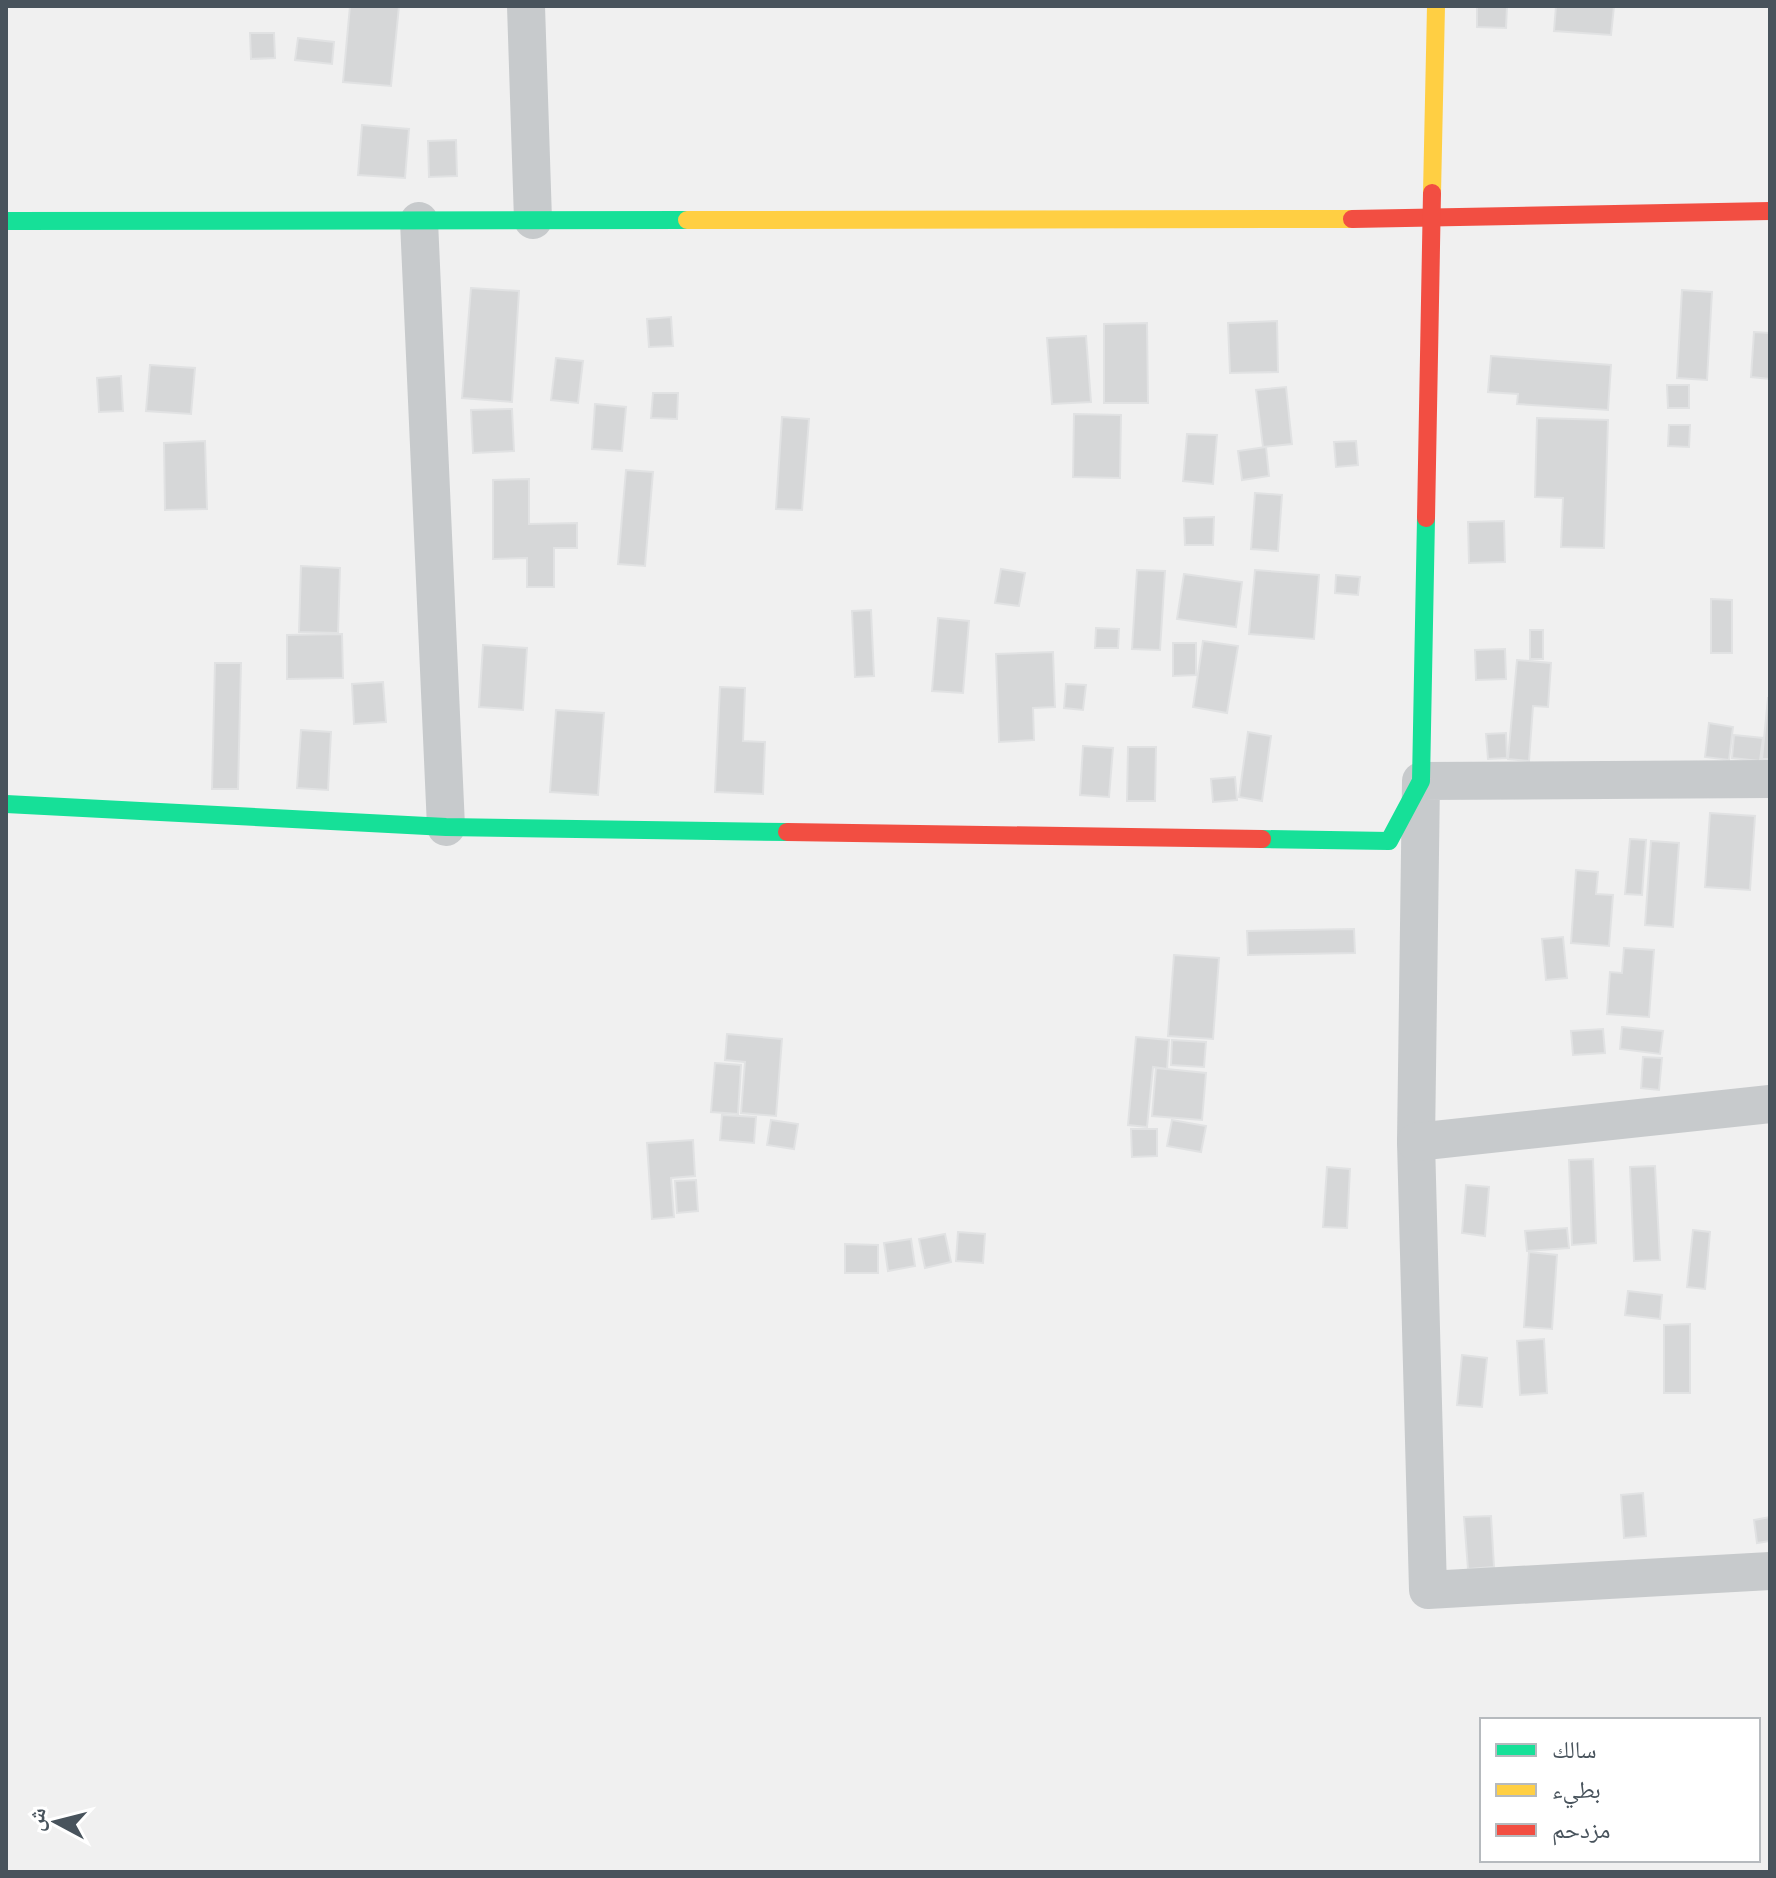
<svg xmlns="http://www.w3.org/2000/svg" width="1776" height="1878" font-family="Manrope,'Noto Naskh Arabic',sans-serif">
<style>
.building{fill:#d6d7d8;stroke:#e1e2e3;stroke-width:2}
.lines{fill:none;stroke-linecap:round;stroke-linejoin:round}
.street{stroke:#c7cacc;stroke-width:38}
.fast{stroke:#16e098;stroke-width:18}
.slow{stroke:#ffcf43;stroke-width:18}
.jam{stroke:#f24e42;stroke-width:18}
</style>
<rect width="100%" height="100%" fill="#f0f0f0"/>
<g class="building">
<polygon points="350,6 399,6 391,86 343,82"/>
<polygon points="1477,6 1507,6 1506,28 1477,27"/>
<polygon points="1556,6 1614,6 1611,35 1554,31"/>
<polygon points="250,33 274,33 275,58 251,59"/>
<polygon points="298,38 334,42 332,64 295,60"/>
<polygon points="362,125 409,129 405,178 358,175"/>
<polygon points="456,140 457,176 429,177 428,141"/>
<polygon points="471,288 519,291 512,402 462,398"/>
<polygon points="1682,290 1712,292 1707,380 1677,378"/>
<polygon points="671,317 673,346 649,347 647,319"/>
<polygon points="1277,321 1278,372 1230,373 1228,323"/>
<polygon points="1147,323 1148,403 1104,403 1104,324"/>
<polygon points="1754,332 1770,333 1770,379 1751,377"/>
<polygon points="1086,336 1091,402 1052,404 1047,338"/>
<polygon points="1491,356 1611,365 1608,410 1517,404 1518,394 1488,392"/>
<polygon points="556,358 583,361 578,403 551,400"/>
<polygon points="150,365 195,368 191,414 146,411"/>
<polygon points="121,376 123,411 99,412 97,378"/>
<polygon points="1667,385 1689,385 1689,408 1668,408"/>
<polygon points="1286,387 1292,444 1263,447 1256,390"/>
<polygon points="653,393 678,393 677,419 651,418"/>
<polygon points="595,404 626,407 622,451 592,449"/>
<polygon points="512,409 514,451 473,453 471,410"/>
<polygon points="1074,414 1121,415 1120,478 1073,477"/>
<polygon points="782,417 809,419 802,510 776,509"/>
<polygon points="1537,418 1608,420 1604,548 1561,547 1563,498 1535,497"/>
<polygon points="1669,425 1690,425 1689,447 1668,446"/>
<polygon points="1187,434 1217,435 1213,484 1183,481"/>
<polygon points="205,441 207,509 165,510 164,443"/>
<polygon points="1356,441 1358,465 1336,467 1334,442"/>
<polygon points="1266,447 1269,476 1242,480 1238,451"/>
<polygon points="626,470 653,472 645,566 618,564"/>
<polygon points="529,479 529,524 577,523 577,548 554,548 554,587 527,587 527,558 493,559 493,480"/>
<polygon points="1255,493 1282,495 1278,551 1251,549"/>
<polygon points="1214,517 1213,545 1185,545 1184,518"/>
<polygon points="1504,521 1505,562 1469,563 1468,522"/>
<polygon points="301,566 340,568 338,633 299,632"/>
<polygon points="1001,569 1025,573 1019,606 995,603"/>
<polygon points="1137,570 1165,571 1160,650 1132,649"/>
<polygon points="1255,570 1319,575 1314,639 1249,634"/>
<polygon points="1184,574 1242,582 1236,627 1177,619"/>
<polygon points="1336,575 1360,577 1358,595 1335,593"/>
<polygon points="1711,599 1732,600 1732,653 1711,653"/>
<polygon points="871,610 874,676 855,677 852,611"/>
<polygon points="938,618 969,621 963,693 932,691"/>
<polygon points="1096,628 1119,629 1118,648 1095,648"/>
<rect x="1530" y="630" width="13" height="29"/>
<polygon points="342,634 343,678 287,679 287,635"/>
<polygon points="1203,641 1238,646 1227,713 1193,707"/>
<polygon points="1173,643 1196,643 1196,675 1173,676"/>
<polygon points="483,645 527,648 523,710 479,707"/>
<polygon points="1505,649 1506,679 1476,680 1475,650"/>
<polygon points="1053,652 1055,707 1033,708 1034,740 999,742 996,654"/>
<polygon points="1517,660 1551,663 1548,707 1533,706 1529,761 1508,759"/>
<polygon points="215,663 241,663 238,789 212,789"/>
<polygon points="383,682 386,722 354,724 352,684"/>
<polygon points="1066,684 1086,685 1083,710 1064,708"/>
<polygon points="720,687 745,688 743,741 765,742 763,794 715,792"/>
<polygon points="1768,698 1770,698 1770,759 1762,759"/>
<polygon points="556,710 604,713 598,795 550,792"/>
<polygon points="1709,723 1733,727 1729,760 1705,757"/>
<polygon points="301,730 331,732 328,790 297,788"/>
<polygon points="1248,732 1271,736 1262,801 1239,797"/>
<polygon points="1506,733 1507,758 1488,759 1486,734"/>
<polygon points="1734,735 1763,738 1760,761 1732,758"/>
<polygon points="1083,746 1113,748 1109,797 1080,795"/>
<polygon points="1128,747 1156,747 1155,801 1127,801"/>
<polygon points="1235,777 1237,800 1213,802 1211,779"/>
<polygon points="1710,813 1755,816 1750,890 1705,887"/>
<polygon points="1630,839 1646,840 1642,895 1625,894"/>
<polygon points="1651,841 1679,843 1673,927 1645,925"/>
<polygon points="1576,870 1598,872 1596,894 1613,895 1609,946 1571,943"/>
<polygon points="1354,929 1355,953 1248,955 1247,931"/>
<polygon points="1563,937 1567,978 1546,980 1542,939"/>
<polygon points="1624,948 1654,950 1649,1017 1607,1014 1610,972 1622,973"/>
<polygon points="1174,955 1219,958 1213,1039 1168,1036"/>
<polygon points="1622,1027 1663,1031 1660,1054 1620,1049"/>
<polygon points="1603,1029 1605,1053 1573,1055 1571,1031"/>
<polygon points="727,1034 782,1039 776,1116 741,1113 745,1062 725,1060"/>
<polygon points="1136,1037 1169,1040 1167,1069 1153,1067 1147,1127 1128,1125"/>
<polygon points="1172,1040 1206,1042 1204,1067 1171,1065"/>
<polygon points="1643,1057 1662,1058 1659,1090 1641,1088"/>
<polygon points="715,1063 741,1065 738,1114 711,1112"/>
<polygon points="1156,1068 1206,1073 1202,1120 1152,1116"/>
<polygon points="722,1115 756,1117 754,1143 720,1140"/>
<polygon points="771,1120 798,1124 794,1149 767,1145"/>
<polygon points="1172,1120 1206,1126 1201,1152 1167,1146"/>
<polygon points="1131,1129 1157,1129 1157,1156 1132,1157"/>
<polygon points="693,1140 695,1176 671,1178 674,1217 652,1219 647,1143"/>
<polygon points="1593,1159 1596,1243 1572,1245 1569,1160"/>
<polygon points="1655,1166 1660,1260 1634,1261 1630,1167"/>
<polygon points="1327,1167 1350,1169 1347,1228 1323,1227"/>
<polygon points="696,1180 698,1211 677,1213 675,1181"/>
<polygon points="1466,1185 1489,1187 1485,1236 1462,1233"/>
<polygon points="1567,1228 1569,1248 1527,1251 1525,1231"/>
<polygon points="1693,1230 1710,1232 1705,1289 1687,1287"/>
<polygon points="958,1232 985,1234 983,1263 956,1261"/>
<polygon points="945,1234 951,1262 925,1268 919,1239"/>
<polygon points="911,1239 915,1266 888,1271 884,1243"/>
<polygon points="845,1244 878,1245 878,1273 845,1273"/>
<polygon points="1529,1252 1557,1255 1552,1329 1524,1327"/>
<polygon points="1628,1291 1662,1295 1660,1319 1625,1315"/>
<polygon points="1690,1324 1690,1393 1664,1393 1664,1325"/>
<polygon points="1544,1339 1547,1393 1520,1395 1517,1341"/>
<polygon points="1462,1355 1487,1358 1482,1407 1457,1405"/>
<polygon points="1643,1493 1646,1536 1624,1538 1621,1495"/>
<polygon points="1491,1516 1494,1567 1468,1569 1464,1517"/>
<polygon points="1770,1517 1770,1541 1757,1543 1754,1520"/>
</g>
<g class="lines">
<g class="street">
<polyline points="526,6 533,220"/>
<polyline points="419,221 446,827"/>
<polyline points="1770,779 1421,781 1416,1142 1428,1590 1770,1571"/>
<polyline points="1416,1142 1770,1104"/>
</g>
<g class="fast">
<polyline points="6,221 687,220"/>
<polyline points="6,804 446,827 787,832"/>
<polyline points="1262,839 1389,841 1421,781 1426,518"/>
</g>
<g class="slow">
<polyline points="1432,193 1436,6"/>
<polyline points="687,220 1352,219"/>
</g>
<g class="jam">
<polyline points="1352,219 1770,211"/>
<polyline points="1426,518 1432,193"/>
<polyline points="787,832 1262,839"/>
</g>
</g>
<rect width="1776" height="1878" fill="none" stroke="#48535c" stroke-width="16"/>
<rect x="1480" y="1718" width="280" height="144" fill="#ffffff" stroke="#b6babe" stroke-width="2"/>
<rect x="1496" y="1744" width="40" height="12" fill="#16e098" stroke="#b6babe" stroke-width="2"/>
<text x="1552" y="1758" font-size="24" fill="#48535c">سالك</text>
<rect x="1496" y="1784" width="40" height="12" fill="#ffcf43" stroke="#b6babe" stroke-width="2"/>
<text x="1552" y="1798" font-size="24" fill="#48535c">بطيء</text>
<rect x="1496" y="1824" width="40" height="12" fill="#f24e42" stroke="#b6babe" stroke-width="2"/>
<text x="1552" y="1838" font-size="24" fill="#48535c">مزدحم</text>
<g transform="translate(56 1822) rotate(277)" stroke="#ffffff" stroke-width="6" paint-order="stroke">
<path d="M0-6L14 30L0 20L-14 30Z" fill="#48535c"/>
<text y="-12" font-size="22" font-weight="bold" text-anchor="middle" fill="#48535c">ش</text>
</g>
</svg>
